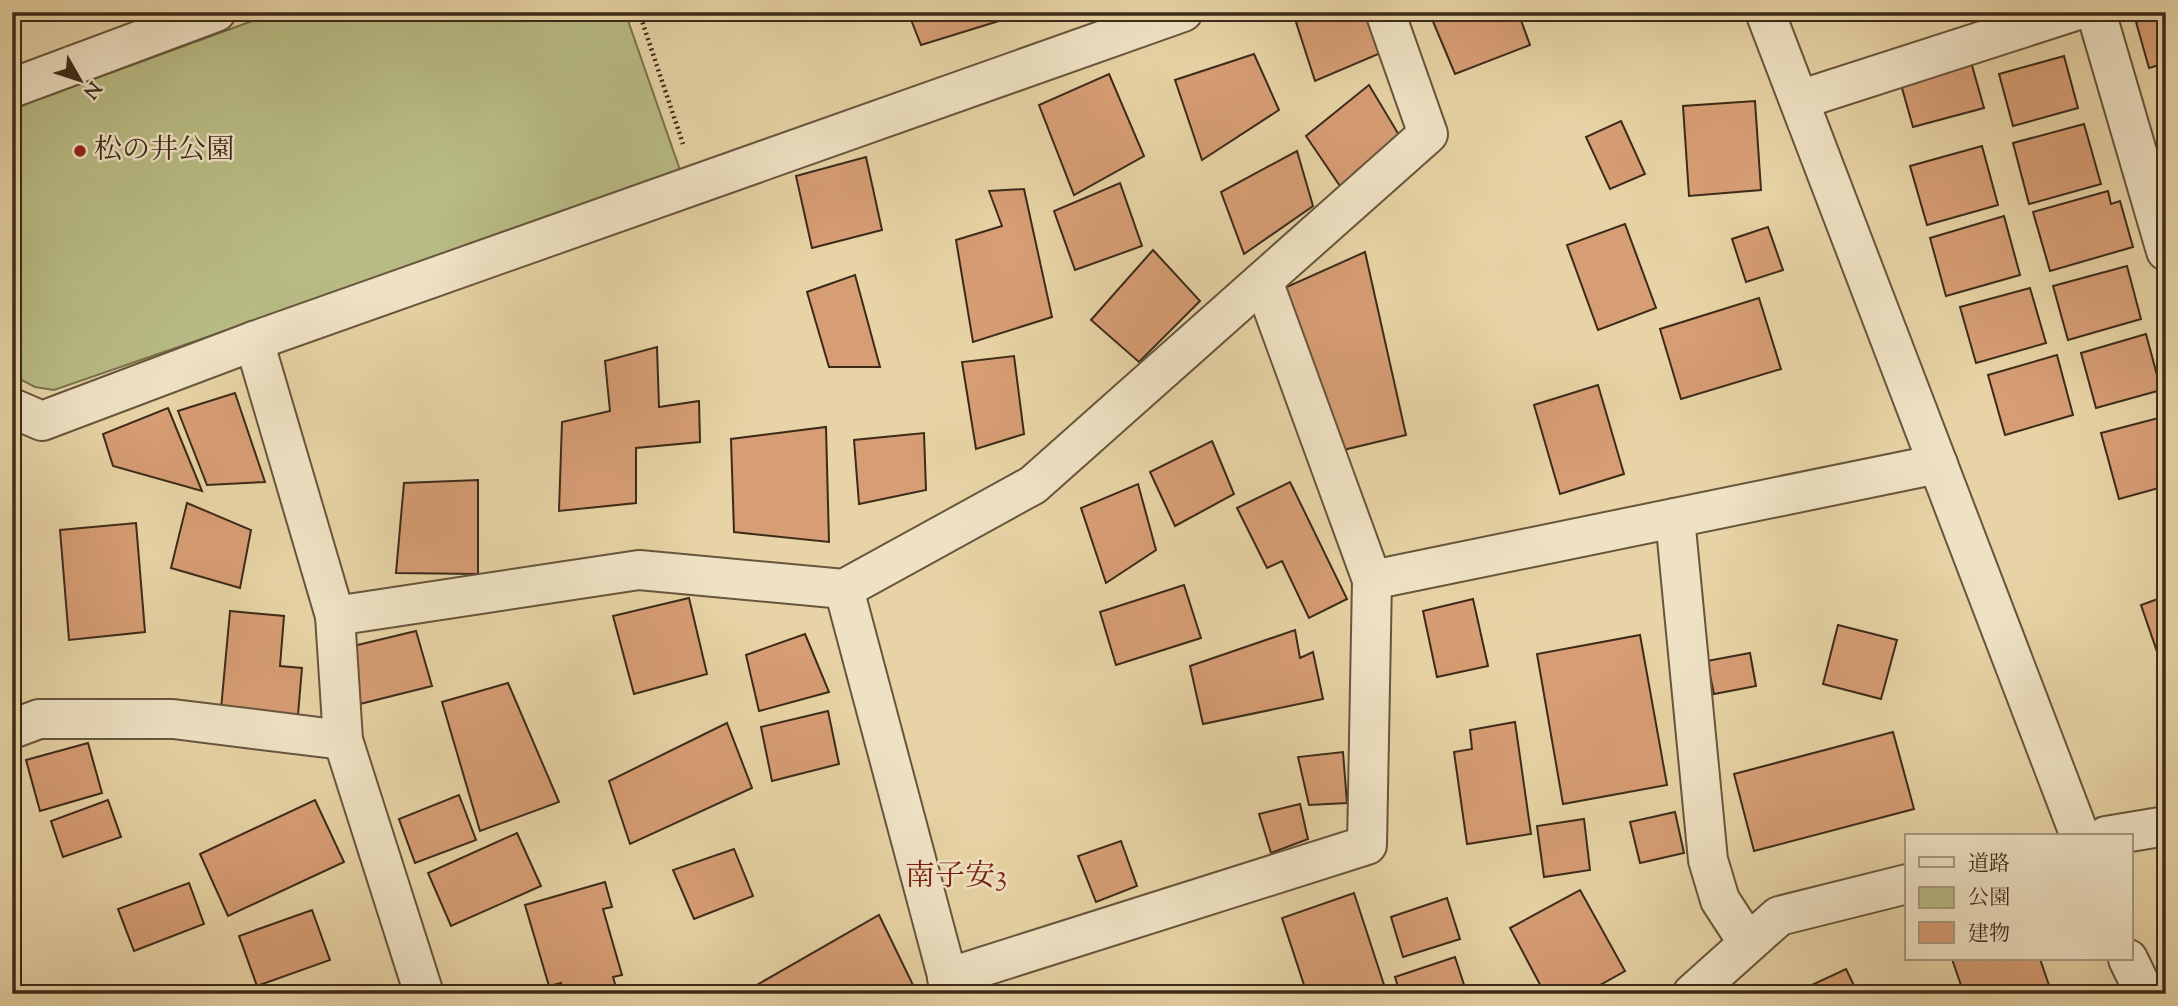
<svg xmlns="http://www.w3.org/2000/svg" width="2178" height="1006" font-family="'Sorts Mill Goudy','Noto Serif JP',serif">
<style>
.green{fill:#b8bb84;stroke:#7a734e;stroke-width:2}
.building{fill:#d79d75;stroke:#3c2b19;stroke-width:2}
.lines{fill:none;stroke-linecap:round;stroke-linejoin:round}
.minor-casing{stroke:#67553c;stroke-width:42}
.path{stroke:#3c2b19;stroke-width:4.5;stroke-dasharray:2 3.5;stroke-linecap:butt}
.minor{stroke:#efe2c4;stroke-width:38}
.poi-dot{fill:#8f2418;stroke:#efe2c4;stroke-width:2.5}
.labels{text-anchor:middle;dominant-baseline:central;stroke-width:5;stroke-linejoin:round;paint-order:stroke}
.poi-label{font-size:28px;fill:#3c2b19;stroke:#efe2c4;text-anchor:start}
.neighbourhood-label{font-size:30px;fill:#7a1f14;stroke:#efe2c4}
</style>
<rect width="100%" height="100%" fill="#e7d3a5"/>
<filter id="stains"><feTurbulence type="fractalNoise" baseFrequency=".00286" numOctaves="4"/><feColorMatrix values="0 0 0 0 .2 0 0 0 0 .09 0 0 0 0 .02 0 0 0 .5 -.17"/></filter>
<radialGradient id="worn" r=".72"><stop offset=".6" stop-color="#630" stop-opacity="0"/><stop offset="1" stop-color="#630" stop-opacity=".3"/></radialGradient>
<polygon class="green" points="277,12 625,12 681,173 54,390 35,387 12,375 12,109"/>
<g class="building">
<polygon points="908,12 999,12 1002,20 921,45"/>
<polygon points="1322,12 1368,12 1383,52 1315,81 1296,22"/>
<polygon points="1429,12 1518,12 1530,45 1455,74"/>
<polygon points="2166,14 2166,63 2149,68 2136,22"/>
<polygon points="1254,54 1279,110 1202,160 1175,80"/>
<polygon points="2064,56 2078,108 2013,126 1999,74"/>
<polygon points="1971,62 1984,108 1913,127 1900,81"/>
<polygon points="1109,74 1144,156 1074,195 1039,105"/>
<polygon points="1369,85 1399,135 1342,189 1306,136"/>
<polygon points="1755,101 1761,190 1689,196 1683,106"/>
<polygon points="1621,121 1645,174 1610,189 1586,137"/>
<polygon points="2084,124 2101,184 2029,204 2013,143"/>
<polygon points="1982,146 1998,205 1927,225 1910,166"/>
<polygon points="1297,151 1313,206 1244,254 1221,192"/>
<polygon points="866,157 882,230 812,248 796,176"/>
<polygon points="1120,183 1142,246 1075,270 1054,211"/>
<polygon points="1024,189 1052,317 973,342 956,240 1002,226 989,191"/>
<polygon points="2108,191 2111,204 2120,201 2133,247 2050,271 2033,212"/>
<polygon points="2004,216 2020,275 1946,296 1930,238"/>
<polygon points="1625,224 1656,308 1598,330 1567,245"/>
<polygon points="1768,227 1783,270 1746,282 1732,239"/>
<polygon points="1153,250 1200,301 1139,362 1091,320"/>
<polygon points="1365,252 1406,435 1339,451 1280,290"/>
<polygon points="2127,266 2141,319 2068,340 2053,286"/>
<polygon points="855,275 880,367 829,367 807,292"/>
<polygon points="2030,288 2046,343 1976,363 1960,307"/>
<polygon points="1759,298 1781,369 1681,399 1660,329"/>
<polygon points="2146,334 2161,390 2096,408 2081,353"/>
<polygon points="657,347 659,407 699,401 700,442 636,448 636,503 559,511 562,422 610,411 605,361"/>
<polygon points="2057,355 2073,415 2005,435 1988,375"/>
<polygon points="1014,356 1024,434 976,449 962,362"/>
<polygon points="1598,385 1624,474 1560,494 1534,405"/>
<polygon points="235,393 265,482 207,485 178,411"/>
<polygon points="168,408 202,491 113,466 103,434"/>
<polygon points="2166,416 2166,486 2119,499 2101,433"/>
<polygon points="826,427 829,542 734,532 731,439"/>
<polygon points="924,433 926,490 859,504 854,440"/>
<polygon points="1212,441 1234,494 1175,526 1150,472"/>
<polygon points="478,480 478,574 396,573 404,483"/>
<polygon points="1290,482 1347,599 1309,618 1282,561 1267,568 1237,508"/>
<polygon points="1138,484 1156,550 1106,583 1081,508"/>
<polygon points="187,503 251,530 240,588 171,568"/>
<polygon points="136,523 145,632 69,640 60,530"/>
<polygon points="1184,585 1201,638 1116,665 1100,612"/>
<polygon points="2166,596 2166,665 2162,666 2141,605"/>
<polygon points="689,598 707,674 634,694 613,616"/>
<polygon points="1473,599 1488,666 1437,677 1423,611"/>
<polygon points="230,611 284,616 280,666 302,668 298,715 221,709"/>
<polygon points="1838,625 1897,640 1881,699 1823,684"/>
<polygon points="1295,630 1300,658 1313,652 1323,699 1203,724 1190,666"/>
<polygon points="416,631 432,686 360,704 345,648"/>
<polygon points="805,634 829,692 759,711 746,655"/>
<polygon points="1640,635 1667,785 1563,804 1537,654"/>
<polygon points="1750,653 1756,686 1714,694 1707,661"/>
<polygon points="508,683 559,802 480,831 442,702"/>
<polygon points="828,711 839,764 772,781 761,727"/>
<polygon points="1515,722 1531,834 1467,844 1454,752 1472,749 1470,730"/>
<polygon points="727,723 752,788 630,844 609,781"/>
<polygon points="1893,732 1914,809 1754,851 1734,774"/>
<polygon points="88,743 102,793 40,811 26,760"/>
<polygon points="1343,752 1347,803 1309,805 1298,757"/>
<polygon points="459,795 476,840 415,863 399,819"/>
<polygon points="108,800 121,837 63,857 51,821"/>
<polygon points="315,800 344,862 228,916 200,854"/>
<polygon points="1300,804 1308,839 1271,853 1259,814"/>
<polygon points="1675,812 1684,853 1640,863 1630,822"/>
<polygon points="1584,819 1590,870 1544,877 1537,826"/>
<polygon points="517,833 541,886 451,926 428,873"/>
<polygon points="1121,841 1137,886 1096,902 1078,856"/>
<polygon points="734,849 753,896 694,919 673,870"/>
<polygon points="605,882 612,907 603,909 622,975 613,977 618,994 564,994 561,983 549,986 525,905"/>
<polygon points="189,883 204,924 134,951 118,909"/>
<polygon points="1580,890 1625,971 1584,994 1545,994 1510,928"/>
<polygon points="1354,893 1387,994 1307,994 1282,918"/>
<polygon points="1447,898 1460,939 1403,957 1391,917"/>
<polygon points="312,910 330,960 257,986 239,936"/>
<polygon points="879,915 914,987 902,994 741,994"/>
<polygon points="1455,957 1467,994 1400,994 1395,977"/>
<polygon points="1952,959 2040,959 2052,994 1964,994"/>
<polygon points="1846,969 1858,994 1802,994 1801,990"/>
</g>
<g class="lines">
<g class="minor-casing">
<g id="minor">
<polyline points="1765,12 2080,836"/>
<polyline points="2096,12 2166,251"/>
<polyline points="12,88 216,12"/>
<polyline points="1799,100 2072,12"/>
<polyline points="254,341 335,616 343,740 424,994"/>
<polyline points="12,408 42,421 254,341 1183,12"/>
<polyline points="1675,518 1708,860 1720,900 1748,943"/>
<polyline points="1372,580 1938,464"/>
<polyline points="844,589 952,994"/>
<polyline points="335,616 639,570 844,589 1033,485 1428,134 1385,12"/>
<polyline points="12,729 39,719 173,719 343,740"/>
<polyline points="2106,836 2166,826"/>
<polyline points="2128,959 2145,994"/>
<polyline points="947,978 1367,845 1372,580 1263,281"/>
<polyline points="1692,994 1779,916 1907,884"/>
</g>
</g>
<polyline class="path" points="639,12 683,144"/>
<use href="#minor" class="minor"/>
</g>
<circle class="poi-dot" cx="80" cy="151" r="7"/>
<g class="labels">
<g class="poi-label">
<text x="94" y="151">松の井公園</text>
</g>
<g class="neighbourhood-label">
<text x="956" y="877">南子安3</text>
</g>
</g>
<rect width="2178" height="1006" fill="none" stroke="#e7d3a5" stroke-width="42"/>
<rect x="14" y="14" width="2150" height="978" fill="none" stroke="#3c2b19" stroke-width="3.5"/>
<rect x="21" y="21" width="2136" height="964" fill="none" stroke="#3c2b19" stroke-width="2"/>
<rect x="1905" y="834" width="228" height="126" fill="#efe2c4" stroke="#a79980" stroke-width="2"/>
<rect x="1919" y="857" width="35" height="10" fill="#efe2c4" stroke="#a79980" stroke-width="2"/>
<text x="1968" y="870" font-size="21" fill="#3c2b19">道路</text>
<rect x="1919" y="887" width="35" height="21" fill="#b8bb84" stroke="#a79980" stroke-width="2"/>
<text x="1968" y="904" font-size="21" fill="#3c2b19">公園</text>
<rect x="1919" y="922" width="35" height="21" fill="#d79d75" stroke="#a79980" stroke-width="2"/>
<text x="1968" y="940" font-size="21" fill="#3c2b19">建物</text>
<g transform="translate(80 80) rotate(129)" stroke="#efe2c4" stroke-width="5" paint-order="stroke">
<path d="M0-5L12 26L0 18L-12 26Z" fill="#3c2b19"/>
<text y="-10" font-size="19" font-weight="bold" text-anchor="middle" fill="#3c2b19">N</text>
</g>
<rect width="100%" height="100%" filter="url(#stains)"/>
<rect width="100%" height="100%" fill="url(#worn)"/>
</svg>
